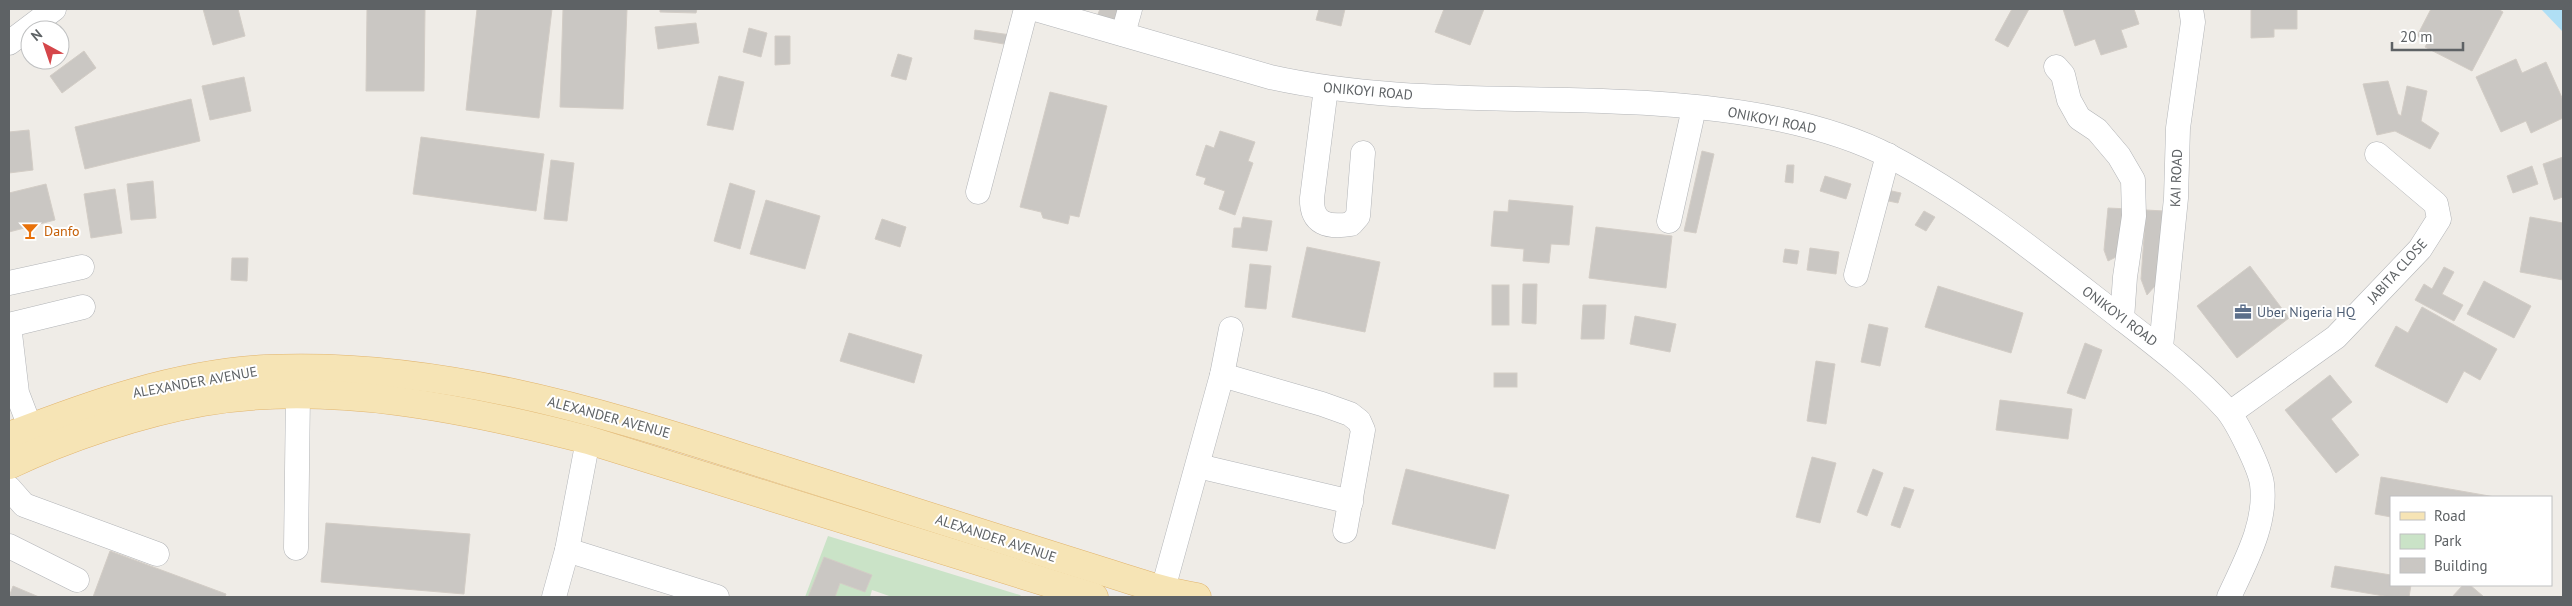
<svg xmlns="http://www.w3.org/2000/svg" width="2572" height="606" font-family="'PT Sans',sans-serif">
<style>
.green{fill:#cae3c7}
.water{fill:#b0dff5}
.building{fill:#cac7c3;stroke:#d3cdc6}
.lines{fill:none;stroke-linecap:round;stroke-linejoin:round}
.minor-casing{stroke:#b2b4b7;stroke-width:25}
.major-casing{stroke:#e1b46d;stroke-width:29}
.minor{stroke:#fff;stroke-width:24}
.major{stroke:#f6e4b5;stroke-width:28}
.labels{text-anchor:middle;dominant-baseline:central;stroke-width:4;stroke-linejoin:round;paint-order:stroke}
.street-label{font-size:14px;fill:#5e6265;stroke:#fff}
.food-label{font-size:14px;fill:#c56008;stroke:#fff;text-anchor:start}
.service-label{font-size:14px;fill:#4e5e75;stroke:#fff;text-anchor:start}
</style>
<rect width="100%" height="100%" fill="#efece7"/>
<polygon class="green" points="828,536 1020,595 1022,597 892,597 872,590 870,597 805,597"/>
<polygon class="water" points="2541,9 2563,9 2563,32"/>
<g class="building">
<polygon points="203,9 238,9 245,36 213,45"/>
<polygon points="367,9 425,9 424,91 366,91"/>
<polygon points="477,9 552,9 539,118 466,110"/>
<polygon points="563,9 627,9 623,109 560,107"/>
<polygon points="660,9 697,9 696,13 660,12"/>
<polygon points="1100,9 1121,9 1114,26 1096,19"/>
<polygon points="1319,9 1345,9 1341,26 1316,20"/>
<polygon points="1444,9 1484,9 1470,45 1435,32"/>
<polygon points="2012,9 2029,9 2008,47 1995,40"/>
<polygon points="2063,9 2134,9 2139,24 2121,30 2127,47 2101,55 2095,39 2075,46"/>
<polygon points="2251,9 2297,9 2297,29 2274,29 2274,37 2251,38"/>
<polygon points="2431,9 2498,9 2503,12 2472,71 2425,47 2428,42 2417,36"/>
<polygon points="696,23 699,43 658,49 655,27"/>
<polygon points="749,28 767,33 761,57 743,52"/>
<polygon points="975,30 1011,35 1010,45 974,39"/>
<polygon points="775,36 790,36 790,64 775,65"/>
<polygon points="84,51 96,68 62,93 50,76"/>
<polygon points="898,54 912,58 906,80 891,76"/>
<polygon points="2516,59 2522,73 2546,62 2563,100 2563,118 2531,133 2526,121 2501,132 2476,77"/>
<polygon points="719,76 744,82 733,130 707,125"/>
<polygon points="244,77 251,111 210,120 202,86"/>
<polygon points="2388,81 2398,114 2401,116 2407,86 2427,91 2421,121 2439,133 2430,149 2395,131 2377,135 2363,84"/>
<polygon points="1050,92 1107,106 1079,217 1070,215 1068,224 1043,218 1041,212 1020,207"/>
<polygon points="191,99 200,141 85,169 75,127"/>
<polygon points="29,130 33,170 9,173 9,132"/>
<polygon points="1220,131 1255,142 1248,161 1253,163 1235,215 1219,209 1225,191 1204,184 1206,178 1196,175 1206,145 1214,148"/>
<polygon points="421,137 544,154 536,211 413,194"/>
<polygon points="1702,151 1714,154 1696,233 1684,231"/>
<polygon points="2563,157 2563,197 2554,200 2543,164"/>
<polygon points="551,160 574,163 567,221 544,219"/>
<polygon points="1787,165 1794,165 1793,183 1785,182"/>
<polygon points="2532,166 2538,184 2513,193 2507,176"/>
<polygon points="1825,176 1851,184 1846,199 1820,191"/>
<polygon points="153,181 156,218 131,220 127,184"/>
<polygon points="730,183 755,191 740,249 714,241"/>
<polygon points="46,184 55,220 9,232 9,193"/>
<polygon points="115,189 122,233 91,238 84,194"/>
<polygon points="1887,190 1901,193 1898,203 1884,200"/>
<polygon points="766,200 820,216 805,269 750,254"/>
<polygon points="1509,200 1573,206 1569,245 1551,244 1549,263 1523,261 1524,249 1491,246 1494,211 1508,212"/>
<polygon points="2108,208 2129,209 2126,252 2108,261 2104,250"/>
<polygon points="2146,210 2164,211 2161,279 2147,295 2141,279"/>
<polygon points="1924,211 1935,217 1926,231 1915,225"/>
<polygon points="1243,217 1272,221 1267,251 1232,247 1234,228 1241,228"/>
<polygon points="2530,217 2563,223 2563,280 2520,272"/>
<polygon points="882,219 906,227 900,247 875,239"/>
<polygon points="1596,227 1672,236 1666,288 1589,278"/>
<polygon points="1307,247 1380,262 1365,332 1292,317"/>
<polygon points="1810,248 1839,252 1836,274 1807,270"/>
<polygon points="1785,249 1799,251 1797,264 1783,262"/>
<polygon points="232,258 248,258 247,281 231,280"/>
<polygon points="1250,264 1271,266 1266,309 1245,307"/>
<polygon points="2250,266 2289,318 2237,358 2197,306"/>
<polygon points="2444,267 2454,272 2442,294 2463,305 2454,321 2415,300 2424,284 2432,289"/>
<polygon points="2484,281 2531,306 2514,338 2467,314"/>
<polygon points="1523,284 1537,284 1536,324 1522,323"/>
<rect x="1492" y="285" width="17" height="40"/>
<polygon points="1938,286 2023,313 2011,353 1925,327"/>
<polygon points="1583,305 1606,305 1604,339 1581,339"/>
<polygon points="2422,307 2497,349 2480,380 2464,371 2447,403 2375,366 2396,326 2408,333"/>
<polygon points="1635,316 1676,324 1670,352 1630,344"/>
<polygon points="1869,324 1888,328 1880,366 1861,362"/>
<polygon points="849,333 922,355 914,383 840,361"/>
<polygon points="2085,343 2102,350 2085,399 2067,393"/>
<polygon points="1816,361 1835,364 1826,424 1807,421"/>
<rect x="1494" y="373" width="23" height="14"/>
<polygon points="2330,375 2352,402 2331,419 2359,455 2336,473 2285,410"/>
<polygon points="2000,400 2072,409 2068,439 1996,430"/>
<polygon points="1812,457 1836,463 1820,523 1796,517"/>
<polygon points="1406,469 1509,495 1495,549 1392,524"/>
<polygon points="1873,469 1883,473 1867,516 1857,512"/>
<polygon points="2381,477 2495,497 2391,497 2391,517 2375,514"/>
<polygon points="1904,487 1914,490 1900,528 1891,525"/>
<polygon points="326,523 470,534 464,594 321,582"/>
<polygon points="110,551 226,594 225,597 93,597"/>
<polygon points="824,557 872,575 865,592 840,583 835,597 808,597"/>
<polygon points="2335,566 2391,575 2391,585 2411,585 2409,597 2390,597 2331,587"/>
<polygon points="2463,585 2470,585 2484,597 2452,597"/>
<polygon points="13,586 39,597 9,597"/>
</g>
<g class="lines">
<g class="minor-casing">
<g id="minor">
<path d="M1035,9L1270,77C1436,114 1611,85 1778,119C1816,127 1857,139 1891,157C1967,197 2035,251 2103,304C2146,338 2190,369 2227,410C2237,422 2260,468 2262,484C2267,524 2245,562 2229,597"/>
<polyline points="1123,34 1130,9"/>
<polyline points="9,43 54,9"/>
<polyline points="2056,67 2063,75 2069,100 2079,118 2097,130 2119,156 2133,180 2134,216 2125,277 2122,319"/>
<path d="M1326,88L1312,198C1311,224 1328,228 1351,224L1358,216L1363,153"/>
<polyline points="978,192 1026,9"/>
<polyline points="1669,221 1694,108"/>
<polyline points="1856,275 1888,155"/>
<polyline points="9,283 82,267"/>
<polyline points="2161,347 2176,198 2178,128 2193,22 2191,9"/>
<polyline points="1222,375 1322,404 1350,414 1359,421 1363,430 1345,531"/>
<polyline points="2230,413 2336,337 2420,249 2439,219 2436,204 2377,154"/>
<polyline points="30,427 17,393 9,325 83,307"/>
<polyline points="1198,466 1351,502"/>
<polyline points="9,488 24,505 157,554"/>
<polyline points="9,546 77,580"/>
<polyline points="296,548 298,394"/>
<polyline points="567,550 717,597"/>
<polyline points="1163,589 1222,375 1231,329"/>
<polyline points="554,597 567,550 588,440"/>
</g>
</g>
<g class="major-casing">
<g id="major">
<path d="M9,436C91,404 176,374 265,369C431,361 592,409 748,459C825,483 902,508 978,532C1019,545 1061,558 1102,571C1133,581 1165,592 1197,597"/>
<path d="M9,465C66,438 140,413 203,402C328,380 467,409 588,440L1094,597"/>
</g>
</g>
<use href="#minor" class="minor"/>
<use href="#major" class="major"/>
</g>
<defs>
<g id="bar-bare" transform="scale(1.35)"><path d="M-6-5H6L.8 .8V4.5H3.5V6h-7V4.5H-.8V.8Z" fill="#e8710a" stroke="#fff" stroke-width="2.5" paint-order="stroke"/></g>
<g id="office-bare" transform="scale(1.35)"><path d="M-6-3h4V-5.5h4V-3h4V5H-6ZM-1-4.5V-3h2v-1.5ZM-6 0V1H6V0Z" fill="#5c6f8a" stroke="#fff" stroke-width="2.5" paint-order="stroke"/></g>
</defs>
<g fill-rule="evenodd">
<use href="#bar-bare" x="30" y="231"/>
<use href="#office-bare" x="2243" y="312"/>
</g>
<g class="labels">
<g class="street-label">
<text transform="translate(1368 91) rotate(5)">ONIKOYI ROAD</text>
<text transform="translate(1772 120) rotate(11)">ONIKOYI ROAD</text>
<text transform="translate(2176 178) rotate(-88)">KAI ROAD</text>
<text transform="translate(2397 271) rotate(-48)">JABITA CLOSE</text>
<text transform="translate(2120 316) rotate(37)">ONIKOYI ROAD</text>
<text transform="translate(195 382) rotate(-10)">ALEXANDER AVENUE</text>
<text transform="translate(609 417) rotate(15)">ALEXANDER AVENUE</text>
<text transform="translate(996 538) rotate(18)">ALEXANDER AVENUE</text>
</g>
<g class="food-label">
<text x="44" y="231">Danfo</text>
</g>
<g class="service-label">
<text x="2257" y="312">Uber Nigeria HQ</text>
</g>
</g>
<rect width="2572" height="606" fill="none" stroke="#5e6265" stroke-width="20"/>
<rect x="2390" y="496" width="162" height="90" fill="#ffffff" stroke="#bfc0c1"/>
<rect x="2400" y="512" width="25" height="8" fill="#f6e4b5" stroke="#bfc0c1"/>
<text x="2434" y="521" font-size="15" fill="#5e6265">Road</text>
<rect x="2400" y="534" width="25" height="15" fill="#cae3c7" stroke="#bfc0c1"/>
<text x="2434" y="546" font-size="15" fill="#5e6265">Park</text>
<rect x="2400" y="558" width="25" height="15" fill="#cac7c3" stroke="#bfc0c1"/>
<text x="2434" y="571" font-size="15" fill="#5e6265">Building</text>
<g transform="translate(45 45) rotate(320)"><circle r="24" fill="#ffffff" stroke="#bfc0c1"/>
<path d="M0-4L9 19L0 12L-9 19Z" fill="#d5464a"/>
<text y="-8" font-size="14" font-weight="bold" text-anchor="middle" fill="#5e6265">N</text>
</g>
<path d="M2392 42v8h71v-8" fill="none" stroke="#5e6265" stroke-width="2.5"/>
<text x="2400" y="42" font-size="15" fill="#5e6265" stroke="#ffffff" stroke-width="4" paint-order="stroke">20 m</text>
</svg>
